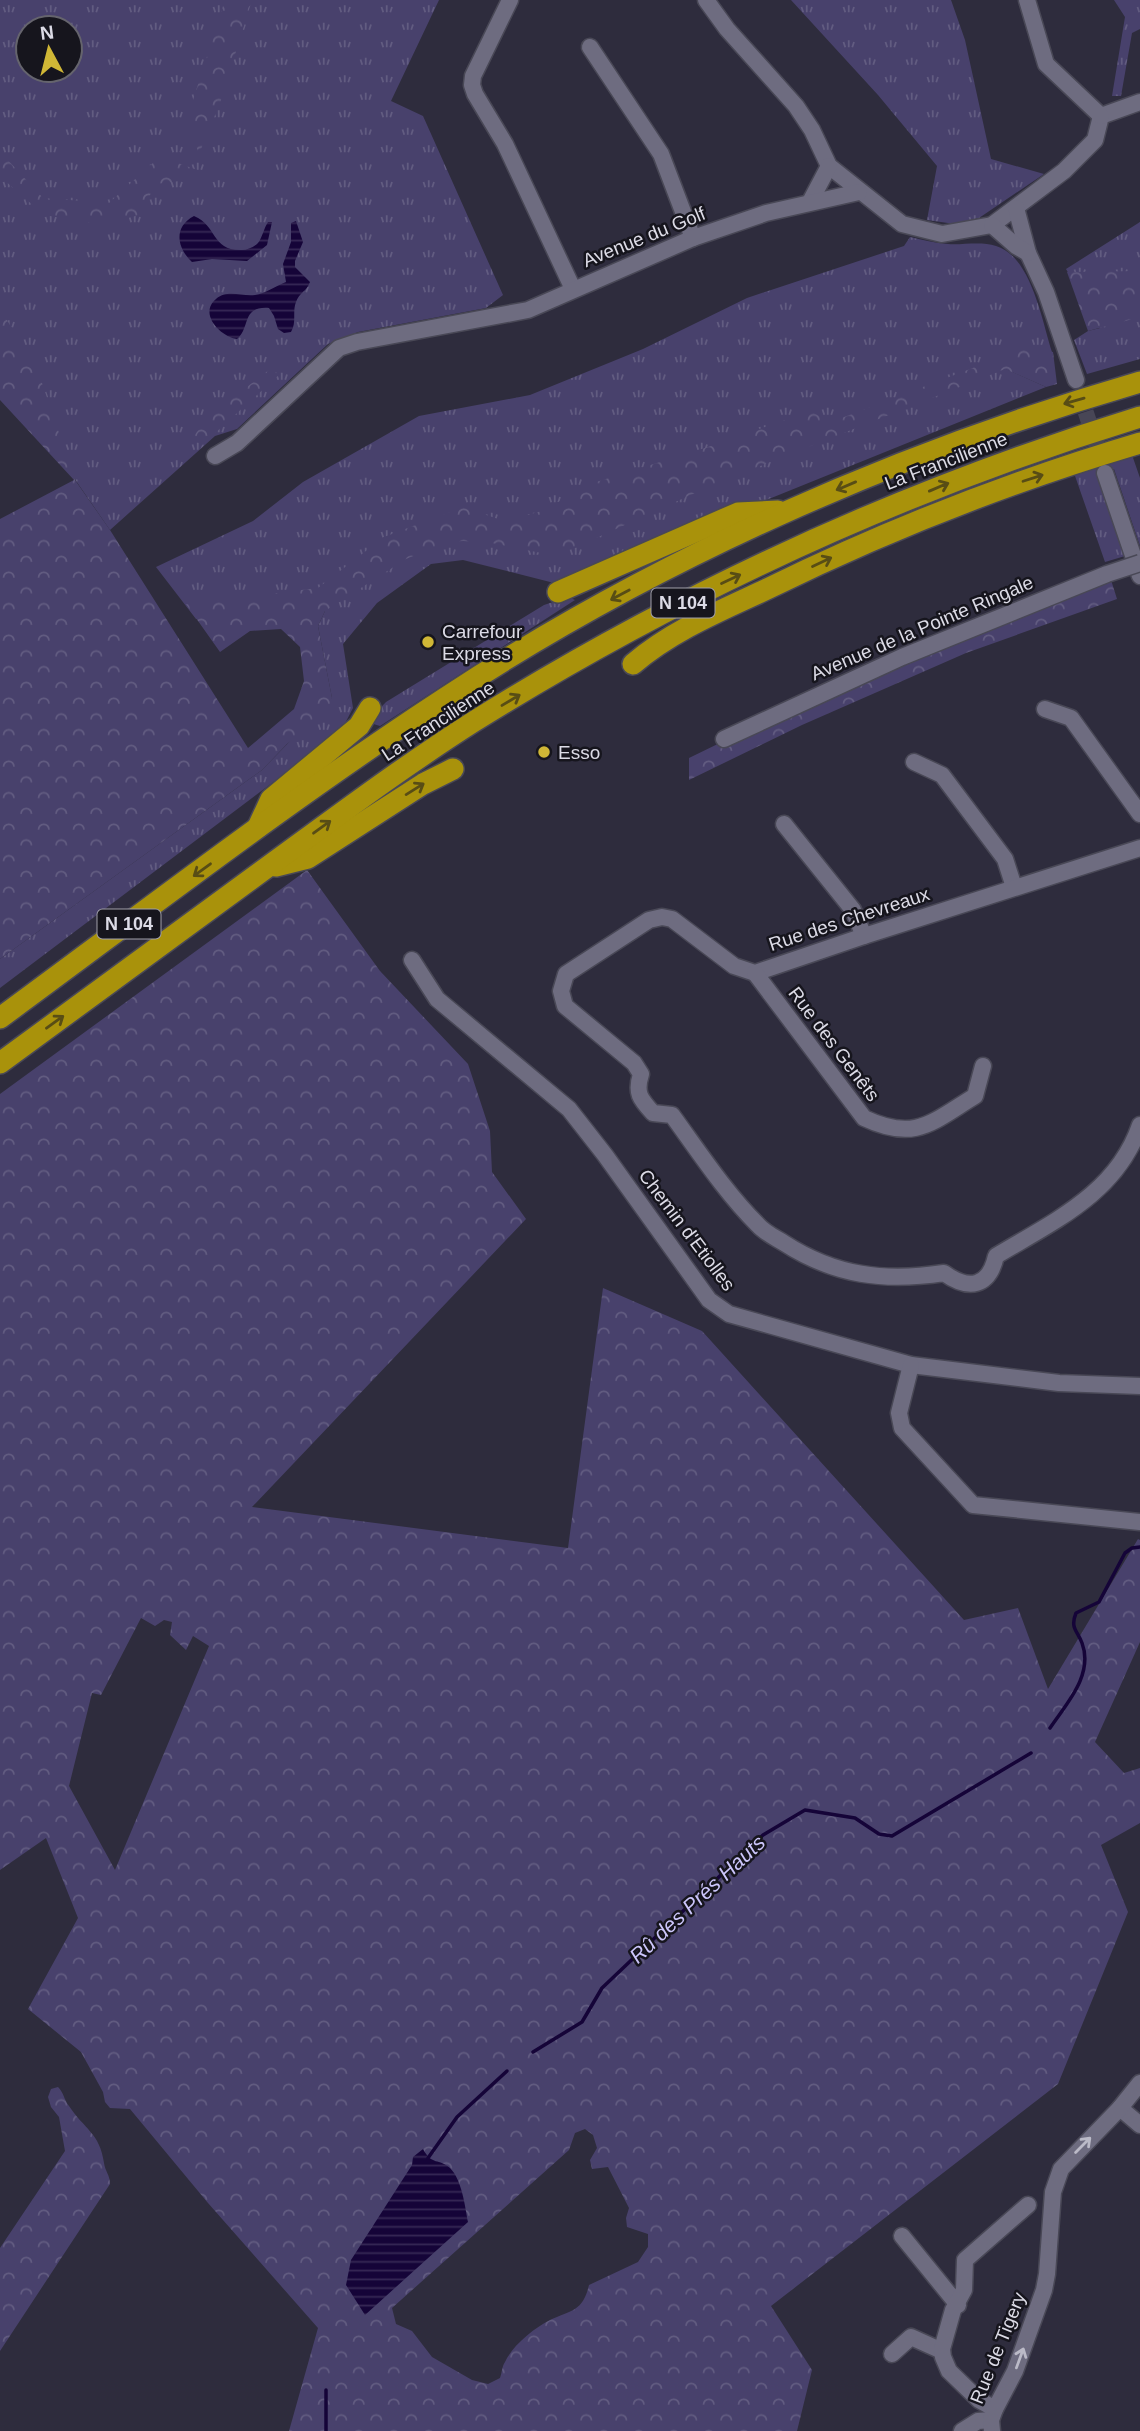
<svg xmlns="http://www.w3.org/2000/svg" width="1140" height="2431" font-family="Arial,sans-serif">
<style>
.grass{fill:url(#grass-tufts);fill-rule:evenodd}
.forest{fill:url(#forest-crowns);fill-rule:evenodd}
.water{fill:url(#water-rules)}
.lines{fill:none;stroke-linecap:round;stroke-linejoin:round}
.stream{stroke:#150438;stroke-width:3.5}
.street-tunnel{stroke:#484656;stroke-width:16;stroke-dasharray:16 8;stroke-linecap:butt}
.street-casing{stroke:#494856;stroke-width:19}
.highway-casing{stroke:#494856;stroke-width:24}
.street{stroke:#6e6c80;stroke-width:16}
.highway{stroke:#a9920b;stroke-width:21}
.street-bridge-casing{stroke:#494856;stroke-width:19;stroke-linecap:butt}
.street-bridge{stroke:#6e6c80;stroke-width:16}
.oneway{stroke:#584d15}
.oneway2{stroke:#bbbac7}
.poi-dot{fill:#d0b736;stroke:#16151d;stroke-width:2.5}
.labels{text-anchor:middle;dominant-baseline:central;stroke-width:5;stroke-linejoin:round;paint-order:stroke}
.shield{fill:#16151d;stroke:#a1a0aa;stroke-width:2}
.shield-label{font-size:18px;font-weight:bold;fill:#dcdbe6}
.street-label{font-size:19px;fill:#dcdbe6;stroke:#16151d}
.poi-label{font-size:19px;fill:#dcdbe6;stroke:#16151d;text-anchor:start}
.water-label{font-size:21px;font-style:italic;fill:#ccc6fb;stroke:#16151d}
</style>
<defs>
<pattern id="grass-tufts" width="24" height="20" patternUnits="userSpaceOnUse" patternTransform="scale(1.75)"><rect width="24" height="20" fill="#48416c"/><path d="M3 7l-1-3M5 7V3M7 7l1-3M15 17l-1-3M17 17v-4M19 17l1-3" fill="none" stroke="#625c81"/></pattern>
<pattern id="forest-crowns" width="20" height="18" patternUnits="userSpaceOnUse" patternTransform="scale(1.75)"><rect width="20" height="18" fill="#48416c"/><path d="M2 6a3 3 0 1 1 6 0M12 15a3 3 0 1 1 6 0" fill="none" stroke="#625c81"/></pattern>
<pattern id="water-rules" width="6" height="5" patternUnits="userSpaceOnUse" patternTransform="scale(1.75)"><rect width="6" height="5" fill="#150438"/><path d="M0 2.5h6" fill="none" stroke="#362855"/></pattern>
</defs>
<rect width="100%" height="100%" fill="#2e2c3d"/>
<g class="grass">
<path d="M0,0H439L391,101L423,116L503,295L486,308L358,332L328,344L237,429L215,436L110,530L0,371ZM28,28H70V70H28Z"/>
<polygon points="791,0 951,0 965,40 991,159 1044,174 979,218 955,224 927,220 937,166 878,95"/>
<polygon points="1114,0 1140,0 1140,29 1132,33 1121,96 1112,96 1125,17"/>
<polygon points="1140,222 1140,359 1087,374 1074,340 1088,331 1100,328 1066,269"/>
<path d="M910,237C923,240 935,243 948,244C964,245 981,241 996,246C1031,256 1042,321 1052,352L1006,369L1046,387L558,584L463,560L431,564L377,603L343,644L353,708L341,731L0,988V959L262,770L332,698L318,626L325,611L196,619L156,567L253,521L303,482L419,416L530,395L643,349L747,298L904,246Z"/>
<polygon points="1131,452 1140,478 1140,546 1114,469 1097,475 1125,556 1105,562 1074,473"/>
<polygon points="568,597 575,600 380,726 367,722 386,702 544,605"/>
</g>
<g class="forest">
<polygon points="225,0 252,0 220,103 199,154 187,119"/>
<polygon points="0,157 5,157 43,198 109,203 156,160 172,161 203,172 196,179 156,184 139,215 103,225 44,215 3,179 0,180"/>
<polygon points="1140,271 1140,317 1088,331 1067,272"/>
<polygon points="0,315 7,320 41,380 75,480 110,530 248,748 294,709 304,681 300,647 281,629 250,631 220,652 186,604 318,588 384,537 463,507 504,521 542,511 593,483 711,446 810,411 831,422 1028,347 1053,352 1057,384 1046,387 1005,369 717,483 572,549 546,554 492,543 463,541 448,542 406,559 325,611 318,626 332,698 328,712 287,744 262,770 0,959 0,519 74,480 0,400"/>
<polygon points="269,370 280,374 201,446 194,436 208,417"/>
<polygon points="1111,580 1117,599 966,653 802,725 689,780 689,758 851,679"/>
<path d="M307,870L380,971L468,1064L490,1131L492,1172L526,1219L252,1507L568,1548L603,1288L702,1331L964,1620L1018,1608L1048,1689L1138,1539L1140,1540V1642L1095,1742L1124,1773L1140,1768V1823L1101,1845L1128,1912L1058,2084L771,2306L812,2370L797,2431H289L318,2328L208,2203L130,2109L110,2108L105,2102L103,2092L81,2052L28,2009L78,1918L46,1838L0,1870V1094ZM141,1618L155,1626L164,1620L172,1622L170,1635L186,1650L193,1636L209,1646L115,1870L69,1786L92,1693L101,1695ZM585,2129L593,2135L597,2148L590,2160L592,2169L608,2167L629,2208L626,2218L627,2227L648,2234V2247L638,2262L589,2285C583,2311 572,2310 550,2320C534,2328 512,2346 505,2362C502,2366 502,2373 500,2378L488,2384L472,2380L432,2357L412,2331L396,2324L392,2308L569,2150L575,2133Z"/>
<path d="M58,2087C64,2093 64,2100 69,2106C84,2129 100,2133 104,2163C105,2171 110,2175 110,2184L0,2351V2248L65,2151L59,2117L51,2107L48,2097L51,2089Z"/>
</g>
<g class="water">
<path d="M194,216C218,226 211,251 242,250C247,250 254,247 258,243C262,238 264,228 268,222H272L267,245L247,261L212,259L192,262C177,248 173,227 194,216Z"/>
<path d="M296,221L303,242L295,261V267L310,282C307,291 299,293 296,302C292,312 297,322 291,332L284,333L278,329L274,316L269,308C241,306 251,327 237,339C221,337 198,314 216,299C227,289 243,297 255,295C265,294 277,285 286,282L283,264L291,242V223Z"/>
<path d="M423,2149C432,2166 439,2158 450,2168C462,2180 465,2206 468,2222L365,2315L346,2285L351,2260L412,2165L413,2157Z"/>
</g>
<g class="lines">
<g class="stream">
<path d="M1050,1728C1066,1704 1094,1675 1082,1643C1077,1630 1070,1628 1076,1613L1099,1602L1125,1553L1132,1548L1140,1547"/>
<polyline points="533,2052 582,2022 602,1988 763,1835 805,1810 855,1818 879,1834 892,1836 1031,1753"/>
<polyline points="428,2158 457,2117 507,2071"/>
<polyline points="326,2390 326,2431"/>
</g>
<polyline class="street-tunnel" points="1078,389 1103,464"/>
<g class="street-casing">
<g id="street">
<polyline points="510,0 473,76 472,85 475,94 505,144 573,289"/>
<polyline points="706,0 727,29 796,106 812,130 829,166 902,224 942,234 992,225 1064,171 1095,140 1101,116 1140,102"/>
<polyline points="1027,0 1046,64 1101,116"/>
<polyline points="590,47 661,154 693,238"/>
<polyline points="810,202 829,166"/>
<polyline points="1016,208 1028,253 1046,292 1076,380"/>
<polyline points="992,225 1016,246 1028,253"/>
<polyline points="215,456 237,443 339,348 357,342 528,310 693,238 766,213 859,192"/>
<polyline points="1105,473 1140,576"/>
<polyline points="1045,709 1071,718 1140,814"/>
<polyline points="724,739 902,657 1107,574"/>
<polyline points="914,762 942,775 1005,859 1014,887"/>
<polyline points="784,824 853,910 864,936"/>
<path d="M1140,848L864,936L755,973L734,966L672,919L662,917L649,920L566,974L561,991L565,1006L634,1063L641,1074C635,1093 640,1099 653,1113L672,1115C699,1152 725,1192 758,1225C765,1233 776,1238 784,1243C835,1276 885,1282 944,1273C969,1291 989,1287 996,1256C1054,1221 1117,1193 1140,1125"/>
<polyline points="412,960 437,999 569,1109 605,1155 709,1300 729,1314 911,1365 1059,1383 1140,1386"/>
<path d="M755,973L864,1118C915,1142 931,1123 975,1096L983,1066"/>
<polyline points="911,1365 899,1413 902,1428 973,1505 1140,1522"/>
<polyline points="1120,2108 1140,2125"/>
<polyline points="902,2236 958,2305"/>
<polyline points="892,2354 911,2337 942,2351"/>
<polyline points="995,2409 979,2400 949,2371 943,2357 942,2349 953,2310 964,2290 965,2260 1028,2205"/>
<polyline points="962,2431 978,2421 991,2420"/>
<polyline points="992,2431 991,2420 995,2409 1015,2371 1044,2290 1047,2274 1053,2192 1061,2169 1120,2108 1140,2083"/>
</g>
</g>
<g class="highway-casing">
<g id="highway">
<polyline points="558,592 738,513 778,511"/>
<path d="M633,664C673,630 720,611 767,589C887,530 1012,481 1140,443"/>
<polyline points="258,827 271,799 359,726 370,708"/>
<polyline points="276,866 308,858 423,784 453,769"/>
<path d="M0,1018C147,910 292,798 445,698C658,558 896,453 1140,382"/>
<path d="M0,1063C87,999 175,935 262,871C332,820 401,768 473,722C681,592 906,489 1140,417"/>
</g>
</g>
<use href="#street" class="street"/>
<use href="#highway" class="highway"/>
<g class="street-bridge-casing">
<polyline id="street-bridge" points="1107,574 1140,563"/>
</g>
<use href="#street-bridge" class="street-bridge"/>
</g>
<defs><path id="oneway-shaft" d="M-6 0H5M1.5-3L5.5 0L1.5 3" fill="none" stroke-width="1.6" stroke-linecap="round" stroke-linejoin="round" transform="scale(1.75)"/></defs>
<g class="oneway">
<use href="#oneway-shaft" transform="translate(1074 401) rotate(164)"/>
<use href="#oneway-shaft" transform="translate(1033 478) rotate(-18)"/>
<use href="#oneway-shaft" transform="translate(846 486) rotate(157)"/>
<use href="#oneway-shaft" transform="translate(939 487) rotate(-23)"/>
<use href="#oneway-shaft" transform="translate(822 562) rotate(-25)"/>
<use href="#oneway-shaft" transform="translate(731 579) rotate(-25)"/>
<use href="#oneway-shaft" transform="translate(620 595) rotate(152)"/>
<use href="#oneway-shaft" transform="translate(511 700) rotate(-31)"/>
<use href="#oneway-shaft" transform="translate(415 789) rotate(-32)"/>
<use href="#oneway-shaft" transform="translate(322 827) rotate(-36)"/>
<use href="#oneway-shaft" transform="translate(202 870) rotate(144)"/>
<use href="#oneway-shaft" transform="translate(55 1022) rotate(-36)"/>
</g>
<g class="oneway2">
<use href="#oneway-shaft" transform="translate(1083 2145) rotate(-45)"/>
<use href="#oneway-shaft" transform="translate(1020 2358) rotate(-70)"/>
</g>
<g class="poi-dot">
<circle cx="428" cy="642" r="7"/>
<circle cx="544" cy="752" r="7"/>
</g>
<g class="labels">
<g class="shield">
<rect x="651.5" y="588.5" width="63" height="29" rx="5"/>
<rect x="97.5" y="909.5" width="63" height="29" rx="5"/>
</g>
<g class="shield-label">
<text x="683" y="603">N 104</text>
<text x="129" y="924">N 104</text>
</g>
<g class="street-label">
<text transform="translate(644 237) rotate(-22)">Avenue du Golf</text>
<text transform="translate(946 461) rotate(-21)">La Francilienne</text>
<text transform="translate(922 628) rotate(-23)">Avenue de la Pointe Ringale</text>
<text transform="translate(438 721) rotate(-33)">La Francilienne</text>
<text transform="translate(849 919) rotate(-18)">Rue des Chevreaux</text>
<text transform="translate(834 1044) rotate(53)">Rue des Genêts</text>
<text transform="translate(687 1230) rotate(53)">Chemin d'Etiolles</text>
<text transform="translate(998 2348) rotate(-68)">Rue de Tigery</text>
</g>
<g class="poi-label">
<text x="442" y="631">Carrefour<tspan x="442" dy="22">Express</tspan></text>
<text x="558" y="752">Esso</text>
</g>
<g class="water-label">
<text transform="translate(697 1899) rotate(-43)">Rû des Prés Hauts</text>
</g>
</g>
<g transform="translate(49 49) rotate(353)"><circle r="33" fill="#16151d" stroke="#65646d" stroke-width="2"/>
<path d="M0-5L12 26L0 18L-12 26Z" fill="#d0b736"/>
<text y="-10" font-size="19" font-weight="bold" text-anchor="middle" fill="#dcdbe6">N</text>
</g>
</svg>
